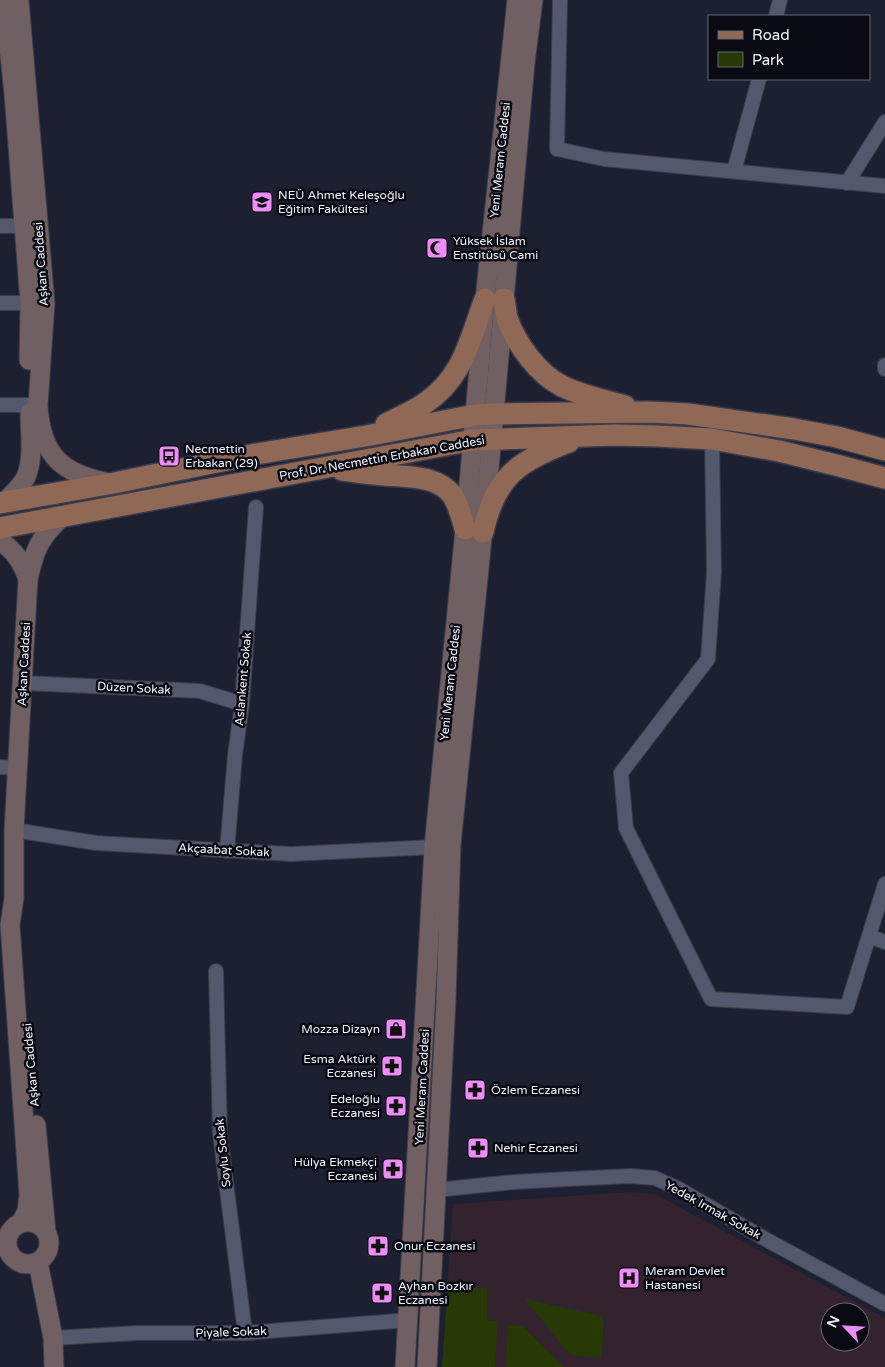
<svg xmlns="http://www.w3.org/2000/svg" width="885" height="1367" font-family="'Varela Round',sans-serif">
<style>
.medical{fill:#32232e;fill-rule:evenodd}
.green{fill:#273904}
.lines{fill:none;stroke-linecap:round;stroke-linejoin:round}
.street-casing{stroke:#3a3c4b;stroke-width:16}
.secondary-casing{stroke:#3a3c4b;stroke-width:21}
.primary-casing{stroke:#3a3c4b;stroke-width:24}
.street{stroke:#54586d;stroke-width:14}
.secondary{stroke:#716061;stroke-width:19}
.primary{stroke:#8f6955;stroke-width:21}
.labels{text-anchor:middle;dominant-baseline:central;stroke-width:5;stroke-linejoin:round;paint-order:stroke}
.street-label{font-size:12px;fill:#eff2fe;stroke:#090a12}
.poi-label{font-size:12px;fill:#eff2fe;stroke:#090a12;text-anchor:start}
</style>
<rect width="100%" height="100%" fill="#1d2031"/>
<path class="medical" d="M629,1192L655,1194L885,1318V1367H442L453,1204ZM830,1312H860V1342H830Z"/>
<g class="green">
<polygon points="448,1288 487,1288 487,1320 498,1321 495,1367 442,1367"/>
<polygon points="525,1299 602,1316 604,1322 601,1358 570,1355"/>
<polygon points="508,1325 522,1326 564,1367 506,1367"/>
</g>
<g class="lines">
<g class="street-casing">
<g id="street">
<polyline points="560,0 557,149 604,159 885,186"/>
<polyline points="776,16 780,0"/>
<polyline points="734,171 759,79"/>
<polyline points="847,183 885,122"/>
<polyline points="0,226 32,226"/>
<polyline points="0,303 39,303"/>
<polyline points="885,365 885,369"/>
<polyline points="0,405 38,405"/>
<polyline points="712,439 714,572 708,659 621,773 626,828 711,999 847,1007 885,884"/>
<polyline points="23,683 200,691 242,704"/>
<polyline points="0,767 18,768"/>
<polyline points="14,830 96,843 291,854 434,847"/>
<polyline points="227,851 235,755 242,704 256,507"/>
<polyline points="869,936 885,942"/>
<polyline points="216,971 220,1134 245,1333"/>
<polyline points="436,1190 514,1182 568,1179 631,1176 655,1178 679,1189 767,1240 885,1304"/>
<polyline points="0,1242 7,1243"/>
<polyline points="53,1338 137,1333 245,1333 409,1320"/>
</g>
</g>
<g class="secondary-casing">
<g id="secondary">
<polyline points="4,0 14,94 30,303 29,360"/>
<path d="M19,0L45,303L38,405C41,456 62,474 110,483"/>
<path d="M5,502C12,494 21,487 26,477C34,458 30,433 30,413"/>
<path d="M0,541C15,551 22,562 28,579"/>
<polyline points="36,1125 46,1232"/>
<circle cx="28" cy="1243" r="21"/>
<path d="M21,1223L27,1211L29,1195L10,925L14,898V830L28,579C35,549 39,538 62,517"/>
<polyline points="38,1262 53,1338 54,1367"/>
<polyline points="405,1367 434,847 465,529 485,299 517,0"/>
<polyline points="427,1367 446,1001 451,845 489,470 525,63 533,0"/>
</g>
</g>
<g class="primary-casing">
<g id="primary">
<path d="M504,299C505,306 506,312 507,318C516,344 538,374 562,386C582,396 604,400 625,406"/>
<path d="M386,424C399,417 412,412 424,404C464,377 469,341 485,299"/>
<path d="M342,470C356,472 371,474 385,475C407,477 438,475 453,496C459,506 462,518 465,529"/>
<polyline points="0,503 114,483 256,454 366,436 475,415 494,414 649,412 688,414 794,429 837,437 885,450"/>
<polyline points="0,528 473,440 615,435 657,436 712,439 779,451 840,466 885,478"/>
<path d="M483,532C495,477 518,461 569,442"/>
</g>
</g>
<use href="#street" class="street"/>
<use href="#secondary" class="secondary"/>
<use href="#primary" class="primary"/>
</g>
<defs>
<g id="university-square" transform="scale(1.125)"><rect x="-9" y="-9" width="18" height="18" rx="4" fill="#ee8cf9" stroke="#090a12"/><path d="M0-5L7-2L0 1L-7-2ZM-4 1L0 2.5L4 1V4Q0 6-4 4Z" fill="#111"/></g>
<g id="mosque-square" transform="scale(1.125)"><rect x="-9" y="-9" width="18" height="18" rx="4" fill="#ee8cf9" stroke="#090a12"/><path d="M3.5-4.9A6 6 0 1 0 3.5 4.9A5 5 0 1 1 3.5-4.9Z" fill="#111"/></g>
<g id="bus-square" transform="scale(1.125)"><rect x="-9" y="-9" width="18" height="18" rx="4" fill="#ee8cf9" stroke="#090a12"/><path d="M-5-6H5V4H4V6H2V4H-2V6H-4V4H-5ZM-3.5-4V0h7V-4ZM-3.5 1.2v1.5H-2V1.2ZM2 1.2v1.5H3.5V1.2Z" fill="#111"/></g>
<g id="shop-square" transform="scale(1.125)"><rect x="-9" y="-9" width="18" height="18" rx="4" fill="#ee8cf9" stroke="#090a12"/><path d="M-5-2.5h2.3a2.7 3.5 0 0 1 5.4 0H5L5.5 6h-11ZM-1.5-2.5h3a1.5 2.3 0 0 0-3 0Z" fill="#111"/></g>
<g id="pharmacy-square" transform="scale(1.125)"><rect x="-9" y="-9" width="18" height="18" rx="4" fill="#ee8cf9" stroke="#090a12"/><path d="M-2-6h4v4h4v4h-4v4h-4v-4h-4v-4h4Z" fill="#111"/></g>
<g id="hospital-square" transform="scale(1.125)"><rect x="-9" y="-9" width="18" height="18" rx="4" fill="#ee8cf9" stroke="#090a12"/><path d="M-5-5h3v3.5h4V-5h3V5h-3V1.5h-4V5h-3Z" fill="#111"/></g>
</defs>
<g fill-rule="evenodd">
<use href="#university-square" x="262" y="202"/>
<use href="#mosque-square" x="437" y="248"/>
<use href="#bus-square" x="169" y="456"/>
<use href="#shop-square" x="396" y="1029"/>
<use href="#pharmacy-square" x="392" y="1066"/>
<use href="#pharmacy-square" x="475" y="1090"/>
<use href="#pharmacy-square" x="396" y="1106"/>
<use href="#pharmacy-square" x="478" y="1148"/>
<use href="#pharmacy-square" x="393" y="1169"/>
<use href="#pharmacy-square" x="378" y="1246"/>
<use href="#hospital-square" x="629" y="1278"/>
<use href="#pharmacy-square" x="382" y="1293"/>
</g>
<g class="labels">
<g class="street-label">
<text transform="translate(500 160) rotate(-84)">Yeni Meram Caddesi</text>
<text transform="translate(41 264) rotate(-94)">Aşkan Caddesi</text>
<text transform="translate(382 458) rotate(-10)">Prof. Dr. Necmettin Erbakan Caddesi</text>
<text transform="translate(24 664) rotate(-87)">Aşkan Caddesi</text>
<text transform="translate(243 679) rotate(-85)">Aslankent Sokak</text>
<text transform="translate(450 683) rotate(-84)">Yeni Meram Caddesi</text>
<text transform="translate(134 688) rotate(3)">Düzen Sokak</text>
<text transform="translate(224 850) rotate(3)">Akçaabat Sokak</text>
<text transform="translate(31 1065) rotate(-95)">Aşkan Caddesi</text>
<text transform="translate(422 1087) rotate(-87)">Yeni Meram Caddesi</text>
<text transform="translate(223 1153) rotate(-96)">Soylu Sokak</text>
<text transform="translate(713 1210) rotate(29)">Yedek Irmak Sokak</text>
<text transform="translate(231 1332) rotate(-2)">Piyale Sokak</text>
</g>
<g class="poi-label">
<text x="278" y="195">NEÜ Ahmet Keleşoğlu<tspan x="278" dy="14">Eğitim Fakültesi</tspan></text>
<text x="453" y="241">Yüksek İslam<tspan x="453" dy="14">Enstitüsü Cami</tspan></text>
<text x="185" y="449">Necmettin<tspan x="185" dy="14">Erbakan (29)</tspan></text>
<text x="380" y="1029" text-anchor="end">Mozza Dizayn</text>
<text x="376" y="1059" text-anchor="end">Esma Aktürk<tspan x="376" dy="14">Eczanesi</tspan></text>
<text x="491" y="1090">Özlem Eczanesi</text>
<text x="380" y="1099" text-anchor="end">Edeloğlu<tspan x="380" dy="14">Eczanesi</tspan></text>
<text x="494" y="1148">Nehir Eczanesi</text>
<text x="377" y="1162" text-anchor="end">Hülya Ekmekçi<tspan x="377" dy="14">Eczanesi</tspan></text>
<text x="394" y="1246">Onur Eczanesi</text>
<text x="645" y="1271">Meram Devlet<tspan x="645" dy="14">Hastanesi</tspan></text>
<text x="398" y="1286">Ayhan Bozkır<tspan x="398" dy="14">Eczanesi</tspan></text>
</g>
</g>
<rect x="708" y="15" width="162" height="65" fill="#090a12" stroke="#656770"/>
<rect x="718" y="31" width="25" height="8" fill="#8f6955" stroke="#656770"/>
<text x="752" y="40" font-size="15" fill="#eff2fe">Road</text>
<rect x="718" y="52" width="25" height="15" fill="#273904" stroke="#656770"/>
<text x="752" y="65" font-size="15" fill="#eff2fe">Park</text>
<g transform="translate(845 1327) rotate(295)"><circle r="24" fill="#090a12" stroke="#656770"/>
<path d="M0-4L9 19L0 12L-9 19Z" fill="#ee8cf9"/>
<text y="-8" font-size="14" font-weight="bold" text-anchor="middle" fill="#eff2fe">N</text>
</g>
</svg>
